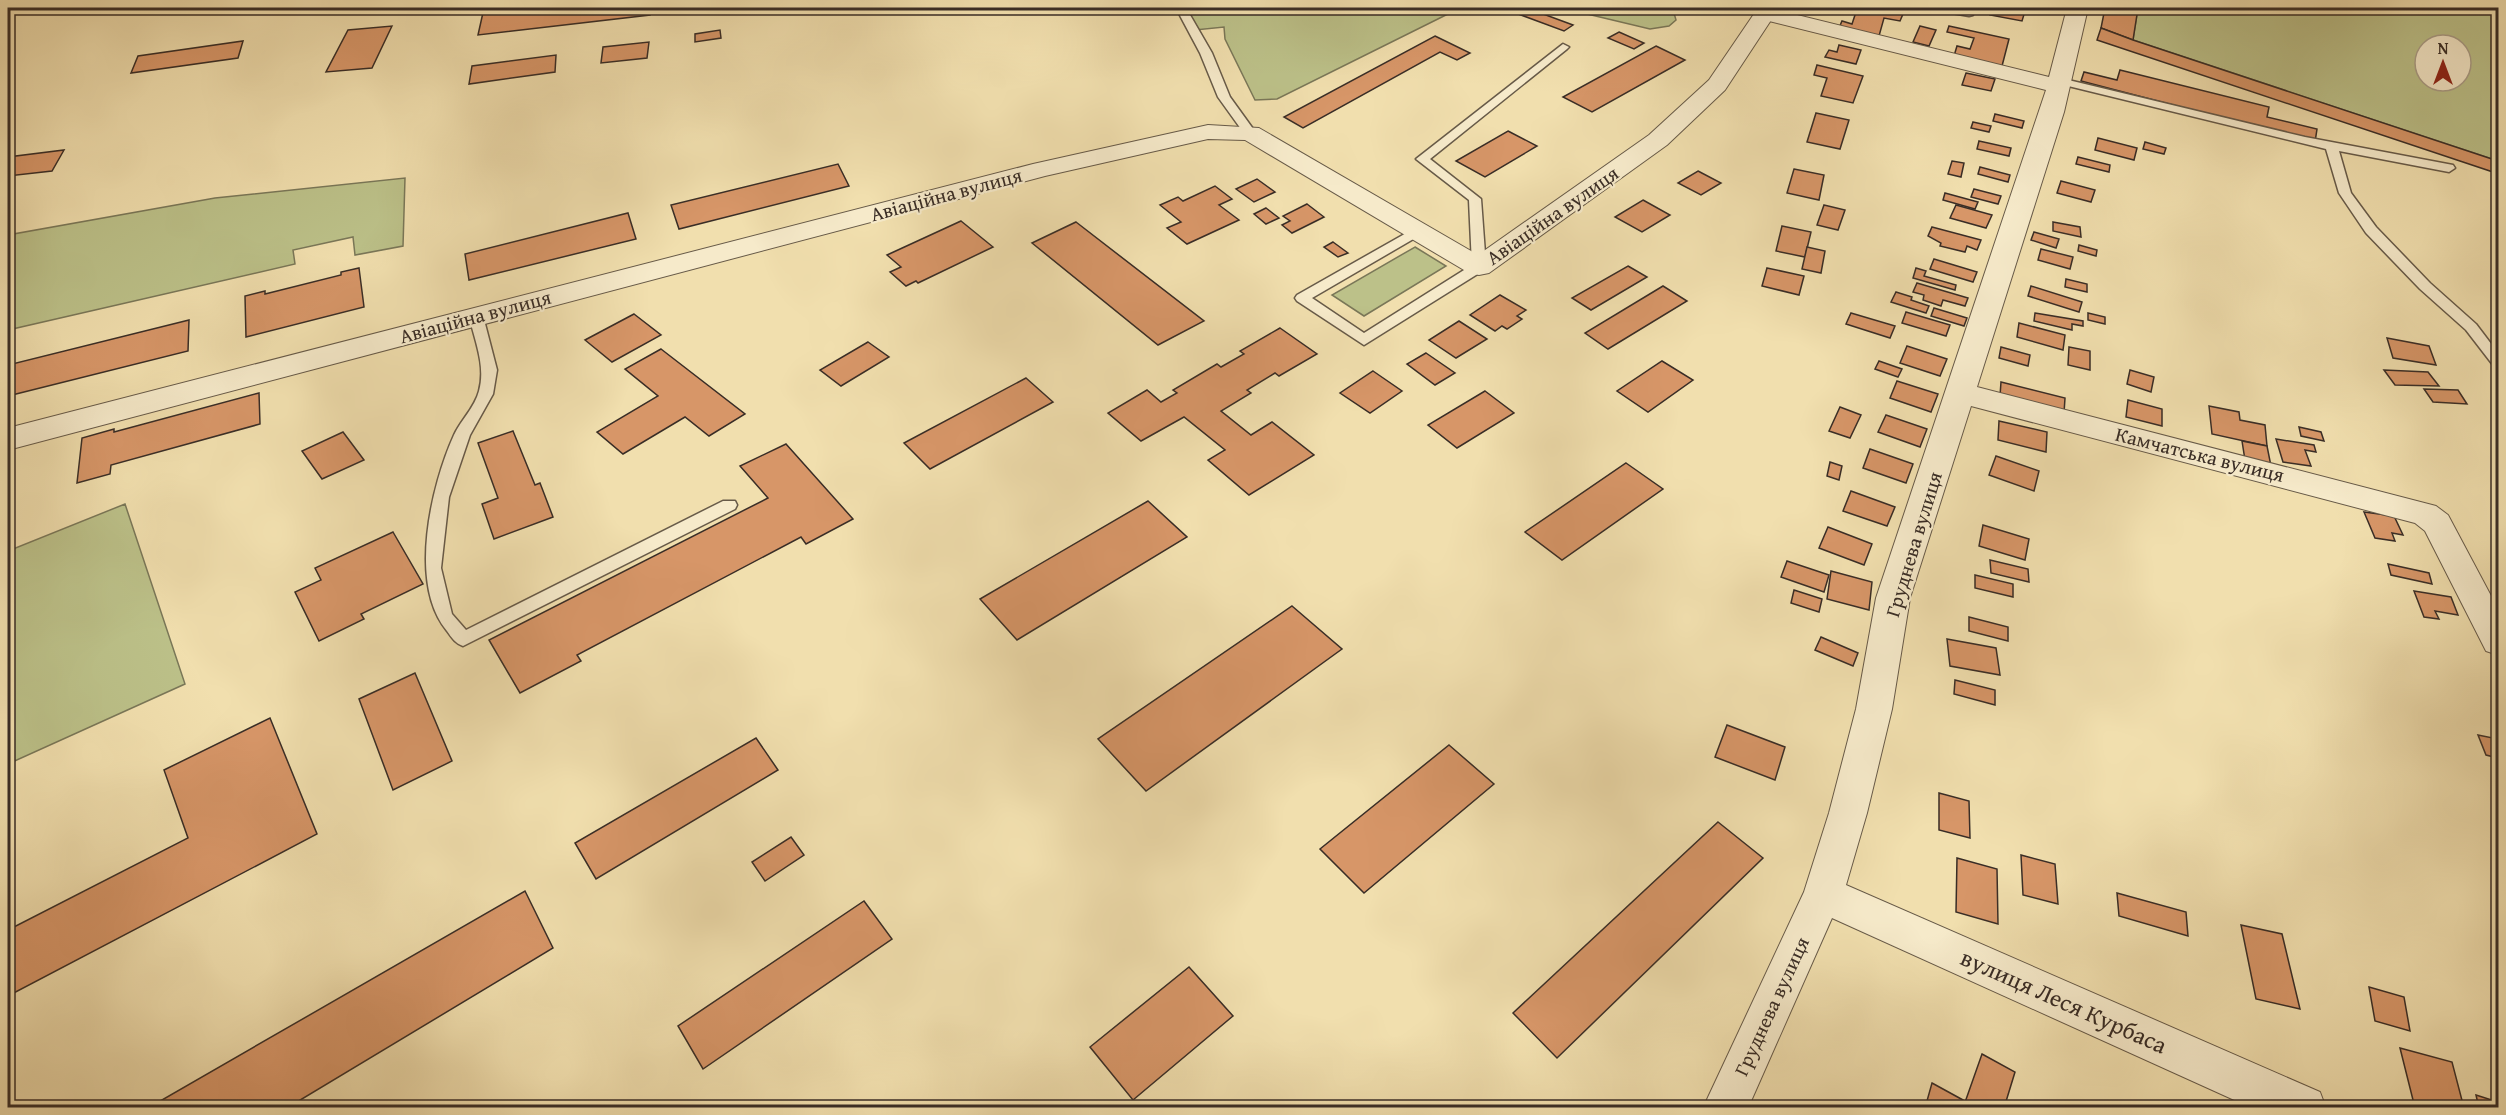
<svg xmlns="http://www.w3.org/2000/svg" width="2506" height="1115" font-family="'Gentium Book Plus',serif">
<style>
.green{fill:#bcc189;stroke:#7a7758;stroke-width:1.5;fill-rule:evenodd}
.building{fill:#d79668;stroke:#392d26;stroke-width:1.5}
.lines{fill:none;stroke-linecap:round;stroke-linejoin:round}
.service-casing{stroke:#675a48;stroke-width:3}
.minor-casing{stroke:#675a48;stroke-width:2}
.tertiary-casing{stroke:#675a48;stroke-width:2}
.service{fill:#f6eaca;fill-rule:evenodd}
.minor{fill:#f6eaca;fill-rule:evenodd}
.tertiary{fill:#f6eaca;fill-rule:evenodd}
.labels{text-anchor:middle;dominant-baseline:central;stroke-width:4.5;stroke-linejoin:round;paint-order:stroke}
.street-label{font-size:20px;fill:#392d26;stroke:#f6eaca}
.near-street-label{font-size:24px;fill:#392d26;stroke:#f6eaca}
</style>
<rect width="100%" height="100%" fill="#f1dfae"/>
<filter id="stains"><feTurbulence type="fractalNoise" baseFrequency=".00333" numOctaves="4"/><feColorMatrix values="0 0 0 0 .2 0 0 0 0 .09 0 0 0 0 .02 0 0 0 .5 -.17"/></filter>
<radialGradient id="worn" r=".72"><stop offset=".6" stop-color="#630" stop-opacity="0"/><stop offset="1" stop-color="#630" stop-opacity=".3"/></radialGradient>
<g class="green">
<polygon points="1181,8 1460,8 1277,99 1255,100 1225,39 1224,27 1195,30"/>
<polygon points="1562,8 1637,8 1649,11 1655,8 1674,13 1676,20 1669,26 1650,29"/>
<path d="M2138,8H2498V161L2133,40ZM2425,45H2461V81H2425Z"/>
<polygon points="405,178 403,246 355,255 353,237 293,250 295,264 8,330 8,235 215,198"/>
<polygon points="1415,247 1446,266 1364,316 1332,295"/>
<polygon points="125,504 185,684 8,764 8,551"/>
</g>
<g class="building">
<polygon points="484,8 650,8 650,15 478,35"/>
<polygon points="1502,8 1527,8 1573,25 1564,31"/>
<polygon points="1838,8 1870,8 1903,14 1900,21 1884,18 1879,36 1839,28 1842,21 1852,24 1856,12"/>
<polygon points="1992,8 2026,8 2022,21 1990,15"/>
<polygon points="2105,8 2138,8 2133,40 2101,28"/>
<polygon points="392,26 372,68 326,72 348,30"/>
<polygon points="1920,26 1936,30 1929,46 1913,42"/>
<polygon points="1949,26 2009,39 2002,66 1954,56 1957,46 1970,49 1974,38 1947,32"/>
<polygon points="2101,28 2133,40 2498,161 2493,172 2097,40"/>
<polygon points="720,30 721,38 695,42 695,34"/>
<polygon points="1619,32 1644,43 1634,49 1608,38"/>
<polygon points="1435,36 1470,53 1457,60 1440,52 1303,128 1284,117"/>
<polygon points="243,41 238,58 131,73 138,56"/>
<polygon points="649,42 647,58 601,63 603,47"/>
<polygon points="1839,45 1861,50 1856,64 1825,57 1829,50 1837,52"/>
<polygon points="1656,46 1685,60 1592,112 1563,97"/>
<polygon points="556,55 555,72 469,84 472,66"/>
<polygon points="1817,65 1863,76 1853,103 1821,96 1827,78 1814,75"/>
<polygon points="2120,70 2269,107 2267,117 2317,129 2315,142 2081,81 2084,72 2117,80"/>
<polygon points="1966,73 1995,79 1991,91 1962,85"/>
<polygon points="1816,113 1849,120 1840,149 1807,142"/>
<polygon points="1995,114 2024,121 2022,128 1993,121"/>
<polygon points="1973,122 1991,126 1989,132 1971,128"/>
<polygon points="1508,131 1537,146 1485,177 1456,161"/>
<polygon points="2098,138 2137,148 2134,160 2095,150"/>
<polygon points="1979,141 2011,148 2009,156 1977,149"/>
<polygon points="2145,142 2166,148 2164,154 2143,149"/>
<polygon points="64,150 52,171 8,176 8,157"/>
<polygon points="2078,157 2110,165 2109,172 2076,164"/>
<polygon points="1952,161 1964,163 1961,177 1948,174"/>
<polygon points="838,164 849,186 679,229 671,205"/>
<polygon points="1980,167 2010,175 2008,182 1978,174"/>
<polygon points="1794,169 1824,175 1819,200 1787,193"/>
<polygon points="1698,171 1721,183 1701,195 1678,183"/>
<polygon points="1257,179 1275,192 1254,202 1236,189"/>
<polygon points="2061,181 2095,190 2091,202 2057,193"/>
<polygon points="1215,186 1232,199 1219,205 1239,220 1187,244 1167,228 1181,222 1160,205 1178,197 1183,201"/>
<polygon points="1974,189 2001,196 1998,204 1971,197"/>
<polygon points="1945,193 1978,202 1975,209 1943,200"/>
<polygon points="1643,200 1670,215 1642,232 1615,217"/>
<polygon points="1307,204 1324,217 1292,233 1282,225 1290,221 1283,216"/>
<polygon points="1824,205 1845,210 1838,230 1817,225"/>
<polygon points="1956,205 1992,215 1986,228 1950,218"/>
<polygon points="1266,208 1279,218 1266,224 1254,214"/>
<polygon points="628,213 636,239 469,280 465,254"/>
<polygon points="961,221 993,247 918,283 916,281 906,286 890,272 901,267 887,255"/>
<polygon points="1076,222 1204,321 1158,345 1032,243"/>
<polygon points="2053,222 2080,227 2081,237 2053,231"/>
<polygon points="1782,226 1811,232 1805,257 1776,251"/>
<polygon points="1932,227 1981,240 1977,250 1967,246 1965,252 1940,246 1941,243 1928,236"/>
<polygon points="2034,232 2059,239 2056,248 2031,240"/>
<polygon points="1333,242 1348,253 1338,257 1324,247"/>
<polygon points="2079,245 2097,250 2096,256 2078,251"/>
<polygon points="1807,247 1825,251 1821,273 1802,269"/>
<polygon points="2041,249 2073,257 2070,269 2038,260"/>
<polygon points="1934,259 1977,272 1973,282 1930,269"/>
<polygon points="1628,266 1647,277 1591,310 1572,298"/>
<polygon points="359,268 364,307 246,337 245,296 265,291 265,294 341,275 341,272"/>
<polygon points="1767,268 1804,276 1799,295 1762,286"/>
<polygon points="1916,268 1926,271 1924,276 1956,285 1955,290 1913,278"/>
<polygon points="2066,279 2087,284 2087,292 2065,287"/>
<polygon points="1917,283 1968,298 1965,306 1943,300 1941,306 1923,300 1924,295 1913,292"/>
<polygon points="1663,286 1687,301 1608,349 1585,333"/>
<polygon points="2031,286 2082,302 2079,312 2028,296"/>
<polygon points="1896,292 1912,297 1911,300 1929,306 1926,313 1891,302"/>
<polygon points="1500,295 1526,310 1517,316 1522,319 1507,329 1502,326 1495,331 1470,315"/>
<polygon points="1934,308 1967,318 1964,326 1931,316"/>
<polygon points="1906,312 1950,325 1946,336 1902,323"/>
<polygon points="1851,313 1895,326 1890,338 1846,324"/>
<polygon points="2035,313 2083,321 2083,326 2072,324 2072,330 2034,321"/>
<polygon points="2088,313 2105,317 2105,324 2088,320"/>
<polygon points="634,314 661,335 612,362 585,340"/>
<polygon points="189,320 188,351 8,396 8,365"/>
<polygon points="1459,321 1487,339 1456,358 1429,340"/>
<polygon points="2019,323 2065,335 2063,350 2017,337"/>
<polygon points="1280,328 1317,354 1279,376 1275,373 1247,390 1251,393 1221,411 1251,435 1272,422 1314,455 1249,495 1208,460 1225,450 1184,417 1141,441 1108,413 1147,390 1161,402 1177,393 1173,390 1217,364 1221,367 1244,354 1240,351"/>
<polygon points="2387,338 2429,346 2436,365 2393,358"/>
<polygon points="868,342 889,357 841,386 820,370"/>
<polygon points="1907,346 1947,359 1940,376 1900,363"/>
<polygon points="2001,347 2030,355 2028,366 1999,358"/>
<polygon points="2069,347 2090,351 2090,370 2068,365"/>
<polygon points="661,349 745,414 709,436 685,417 623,454 597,432 658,396 625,369"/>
<polygon points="1426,353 1455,373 1435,385 1407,364"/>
<polygon points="1662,361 1693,380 1648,412 1617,391"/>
<polygon points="1879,361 1902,369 1898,377 1875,369"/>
<polygon points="2130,370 2154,377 2151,392 2127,384"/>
<polygon points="2384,370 2428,372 2439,386 2395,385"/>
<polygon points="1373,371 1402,391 1370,413 1340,393"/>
<polygon points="1026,378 1053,402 930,469 904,443"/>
<polygon points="1897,381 1938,394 1931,412 1890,398"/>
<polygon points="2001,382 2065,398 2064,413 2000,396"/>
<polygon points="2424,389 2458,390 2467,404 2433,402"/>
<polygon points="1485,391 1514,413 1457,448 1428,425"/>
<polygon points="259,393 260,424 111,465 110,474 77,483 82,438 114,429 114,432"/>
<polygon points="2128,400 2162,409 2162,426 2126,417"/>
<polygon points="2209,406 2239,412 2240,420 2265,425 2267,446 2212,434"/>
<polygon points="1840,407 1861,415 1850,438 1829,431"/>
<polygon points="1886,415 1927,429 1920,447 1878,432"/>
<polygon points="1999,421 2047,432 2046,452 1998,440"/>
<polygon points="2299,427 2321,432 2324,441 2301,436"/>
<polygon points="513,431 535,485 540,483 553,517 494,539 482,504 498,498 478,443"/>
<polygon points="343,432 364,460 322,479 302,451"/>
<polygon points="2276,439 2314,445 2316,452 2305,450 2311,466 2283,462"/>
<polygon points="2242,441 2267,446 2271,466 2245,460"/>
<polygon points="786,444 853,519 806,544 801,537 577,655 581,661 520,693 489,640 768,498 740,466"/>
<polygon points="1870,449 1913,464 1906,483 1863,468"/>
<polygon points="1996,456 2039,471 2034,491 1989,475"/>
<polygon points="1830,462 1842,466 1839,480 1827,476"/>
<polygon points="1626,463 1663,489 1562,560 1525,532"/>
<polygon points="1851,491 1895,507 1887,526 1843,511"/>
<polygon points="1148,501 1187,537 1017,640 980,599"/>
<polygon points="2364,512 2394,516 2403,535 2392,533 2395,541 2375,538"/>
<polygon points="1983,525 2029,539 2025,560 1979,546"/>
<polygon points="1828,527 1872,544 1864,565 1819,548"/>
<polygon points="393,532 423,584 361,614 364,619 319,641 295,592 321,580 315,568"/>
<polygon points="1990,560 2028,569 2029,582 1991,573"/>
<polygon points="1787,561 1829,575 1824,592 1781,577"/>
<polygon points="2388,564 2429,573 2432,584 2391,575"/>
<polygon points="1831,571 1872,582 1869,610 1827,599"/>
<polygon points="1975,575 2013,584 2013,597 1975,588"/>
<polygon points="1794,590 1822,599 1819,612 1791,603"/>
<polygon points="2414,591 2451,597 2458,615 2435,611 2439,619 2424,617"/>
<polygon points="1292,606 1342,649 1146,791 1098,739"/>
<polygon points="1969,617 2008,627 2008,641 1969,631"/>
<polygon points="1821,637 1858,653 1853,666 1815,650"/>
<polygon points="1947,639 1996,648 2000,675 1950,666"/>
<polygon points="415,673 452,761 393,790 359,699"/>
<polygon points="1955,680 1995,690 1995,705 1954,694"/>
<polygon points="270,718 317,834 8,996 8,930 188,838 164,770"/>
<polygon points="1727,725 1785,747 1775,780 1715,757"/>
<polygon points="2478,735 2498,739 2498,758 2486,755"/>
<polygon points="756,738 778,770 596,879 575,843"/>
<polygon points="1449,745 1494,784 1364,893 1320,849"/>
<polygon points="1939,793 1969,801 1970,838 1939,830"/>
<polygon points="1718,822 1763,858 1557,1058 1513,1013"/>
<polygon points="791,837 804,855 765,881 752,862"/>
<polygon points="2021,855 2055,864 2058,904 2023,895"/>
<polygon points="1957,858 1997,869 1998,924 1956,912"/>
<polygon points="525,891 553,948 287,1108 148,1108"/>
<polygon points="2117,893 2186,912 2188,936 2119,916"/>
<polygon points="864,901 892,939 703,1069 678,1026"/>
<polygon points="2241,925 2282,934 2300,1009 2256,999"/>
<polygon points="1189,967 1233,1016 1133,1100 1090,1047"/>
<polygon points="2369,987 2404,997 2410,1031 2375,1021"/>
<polygon points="2400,1048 2452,1062 2464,1108 2415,1108"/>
<polygon points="1982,1054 2015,1072 2004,1108 1963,1108"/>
<polygon points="1932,1083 1963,1100 1961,1108 1925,1108"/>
<polygon points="2476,1095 2498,1102 2498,1108 2479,1108"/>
</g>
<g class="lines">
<g class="service-casing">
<g id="service">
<polygon points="1176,8 1186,8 1212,53 1230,97 1256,133 1254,136 1246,136 1218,97 1200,53"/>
<polygon points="1935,8 1976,8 1973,15 1969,16 1940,11"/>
<polygon points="1563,44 1569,47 1567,49 1430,159 1481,199 1486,267 1484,270 1364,345 1297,301 1295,298 1297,295 1417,227 1422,228 1424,231 1422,234 1312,298 1364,333 1472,265 1469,200 1416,159"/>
<polygon points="2060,78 2305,137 2453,165 2455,168 2449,172 2339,151 2351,193 2376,227 2430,283 2476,324 2498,353 2498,367 2493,365 2466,330 2420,289 2366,233 2339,193 2326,149 2056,83 2054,81"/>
<path d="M476,312L483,316L497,370L493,394L470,435L449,497L441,568L452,614L466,630L723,501H735L737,505L735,509L463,646C455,643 452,638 447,631C408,584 431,486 454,435C461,420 475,407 479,391C486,366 475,341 469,316Z"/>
</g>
</g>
<g class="minor-casing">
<polygon id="minor" points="1757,8 1769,8 2049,77 2067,8 2088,8 2064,112 1977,387 2436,506 2448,515 2498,609 2498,655 2486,651 2425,531 2415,523 1971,406 1910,598 1892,709 1867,813 1846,885 2320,1092 2326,1108 2252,1108 1832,918 1748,1108 1703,1108 1804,892 1829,813 1856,709 1876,598 2046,90 1757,18 1754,13"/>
</g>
<g class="tertiary-casing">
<polygon id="tertiary" points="1758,8 1779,8 1725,90 1667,145 1489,273 1479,275 1469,273 1245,140 1208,139 1045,176 8,450 8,428 1033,164 1208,125 1259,128 1478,255 1649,135 1709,80"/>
</g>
<use href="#service" class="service"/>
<use href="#minor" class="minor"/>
<use href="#tertiary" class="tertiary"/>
</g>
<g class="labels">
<g class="street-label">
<text transform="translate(946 194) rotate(-15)">Авіаційна вулиця</text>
<text transform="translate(1552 215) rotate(-35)">Авіаційна вулиця</text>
<text transform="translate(475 316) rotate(-15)">Авіаційна вулиця</text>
<text transform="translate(2200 454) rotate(14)">Камчатська вулиця</text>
<text transform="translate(1913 544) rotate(-73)">Груднева вулиця</text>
<text transform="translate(1771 1006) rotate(-65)">Груднева вулиця</text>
</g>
<g class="near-street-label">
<text transform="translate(2064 1001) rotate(24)">вулиця Леся Курбаса</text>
</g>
</g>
<rect width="2506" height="1115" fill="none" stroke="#f1dfae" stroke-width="30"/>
<rect x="9" y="9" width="2488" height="1097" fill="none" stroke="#392d26" stroke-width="3"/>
<rect x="15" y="15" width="2476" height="1085" fill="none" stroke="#392d26" stroke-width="1.5"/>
<g transform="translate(2443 63)"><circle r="28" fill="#f6eaca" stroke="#aa9e88" stroke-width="1.5"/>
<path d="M0-4.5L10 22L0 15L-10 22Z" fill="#8f2418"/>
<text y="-9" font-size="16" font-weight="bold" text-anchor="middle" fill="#392d26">N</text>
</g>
<rect width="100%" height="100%" filter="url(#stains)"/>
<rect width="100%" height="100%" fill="url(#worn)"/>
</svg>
